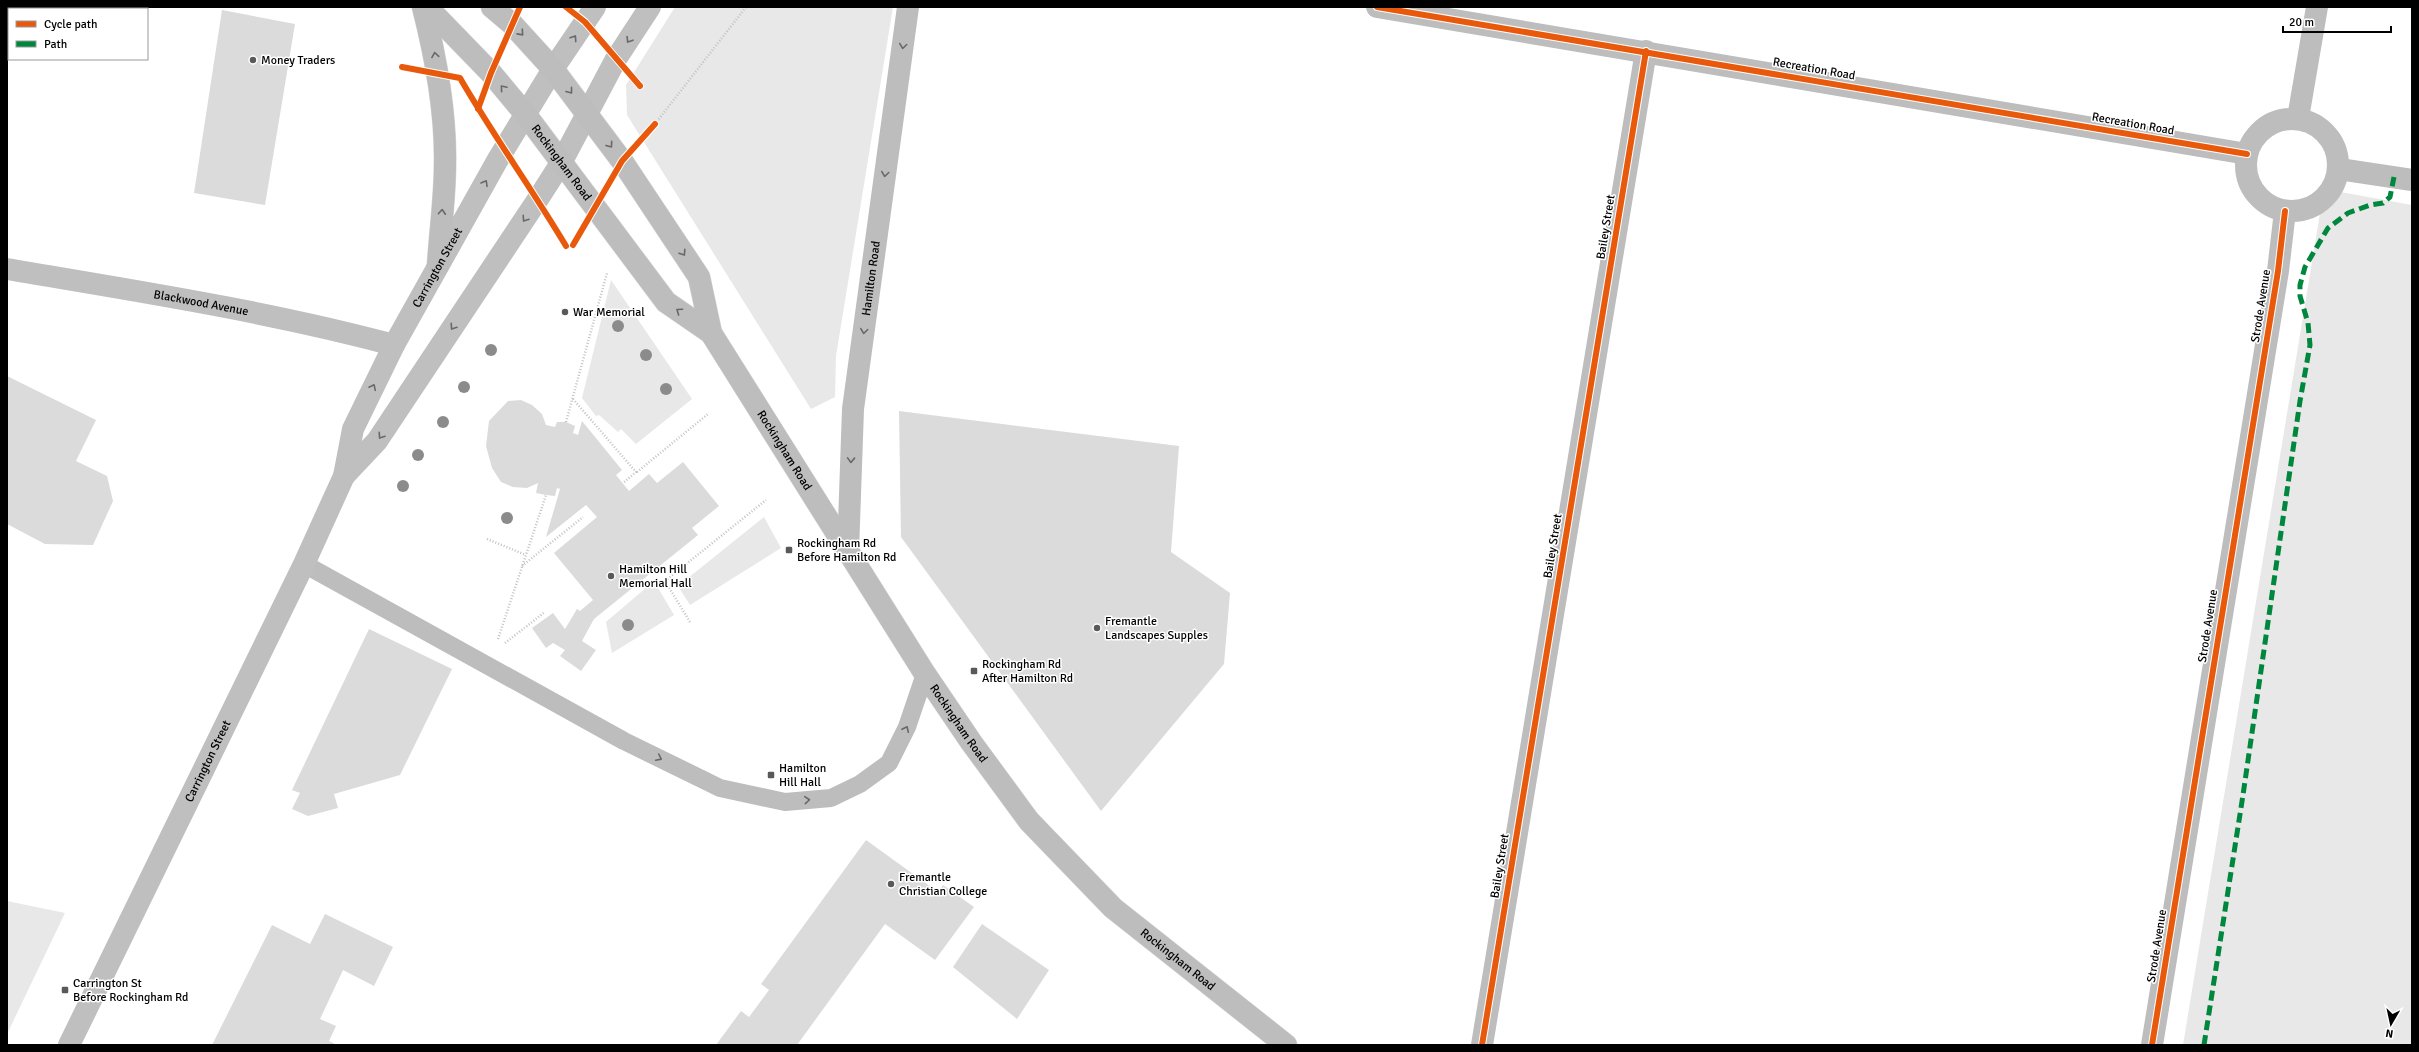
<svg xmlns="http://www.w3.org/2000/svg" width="2419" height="1052" font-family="Signika,sans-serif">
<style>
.green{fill:#e8e8e8}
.building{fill:#dbdbdb}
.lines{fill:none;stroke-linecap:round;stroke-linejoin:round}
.primary-casing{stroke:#dbdbdb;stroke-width:23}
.path{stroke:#c2c2c2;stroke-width:2.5;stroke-dasharray:1 2;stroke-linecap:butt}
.lane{stroke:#bdbdbd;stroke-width:18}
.street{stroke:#bdbdbd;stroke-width:22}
.secondary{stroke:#bfbfbf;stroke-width:22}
.primary{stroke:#bdbdbd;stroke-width:22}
.quiet{stroke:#00873e;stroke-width:5;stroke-dasharray:10 5;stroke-linecap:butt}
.cycleway-casing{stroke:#fff;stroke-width:8}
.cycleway{stroke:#e8590c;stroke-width:6}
.tree{fill:#8b8b8b}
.oneway{stroke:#686868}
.oneway2{stroke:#696969}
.poi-dot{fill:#595959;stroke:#fff;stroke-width:1.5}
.labels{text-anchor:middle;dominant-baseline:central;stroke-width:3;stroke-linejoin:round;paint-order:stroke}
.poi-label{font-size:12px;fill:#000;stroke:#fff;text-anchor:start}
.street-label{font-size:12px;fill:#000;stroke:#fff}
</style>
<rect width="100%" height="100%" fill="#fff"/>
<g class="green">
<polygon points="675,7 893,7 836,356 835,397 811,409 627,115 626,85"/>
<polygon points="2324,189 2412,205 2412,1045 2183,1045"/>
<polygon points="611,280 692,399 636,444 621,429 618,432 599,415 596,416 582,398"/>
<polygon points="764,517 781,548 690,605 678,586"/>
<polygon points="654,581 674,615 612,653 606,622"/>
<polygon points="7,901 65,913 7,1034"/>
</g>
<g class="building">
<polygon points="222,10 295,24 265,205 194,193"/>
<polygon points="7,376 96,420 76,461 107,476 113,501 93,545 45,544 7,524"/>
<polygon points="521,400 532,405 542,414 546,425 555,427 557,422 566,422 575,426 573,433 578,435 582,421 622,470 616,475 629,491 649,474 657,483 683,462 719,506 692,528 698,535 594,619 582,641 596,650 581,671 560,656 565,650 553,643 546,648 532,628 553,613 565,629 577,609 580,611 593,600 554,553 597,517 586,505 546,537 560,489 557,488 555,496 546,495 536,493 538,483 527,488 513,487 501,482 492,468 486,446 489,421 508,401"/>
<polygon points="899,411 1179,446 1171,552 1230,593 1224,664 1101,811 901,537"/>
<polygon points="369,629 452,669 400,775 334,794 338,808 308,816 292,809 300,793 292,790"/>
<polygon points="866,840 938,892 943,885 974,907 935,960 885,924 797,1045 716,1045 741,1011 749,1017 769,990 761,984"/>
<polygon points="325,914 393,947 374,986 343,970 320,1019 336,1026 329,1041 337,1045 212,1045 272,925 310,944"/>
<polygon points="982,924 1049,970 1017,1019 953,967"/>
</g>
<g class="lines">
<g class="primary-casing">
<g id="primary">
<path d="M423,7C436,58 446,111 445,164C445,198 440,232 438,265"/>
<path id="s4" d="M427,7L491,73L526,115L666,302L711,333"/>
<path id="s5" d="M492,7L512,24L553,69L622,161L699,277L711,333L925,674L971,742L1029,821L1113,908L1286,1045"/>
</g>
</g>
<g class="path">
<polyline points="655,124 746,7"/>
<polyline points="573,399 636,472 623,483"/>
<polyline points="566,422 607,273"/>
<polyline points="637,472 708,414"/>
<polyline points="487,539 526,555"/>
<polyline points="522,566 583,517"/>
<polyline points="690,622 665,581 766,500"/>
<polyline points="498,639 546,495"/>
<polyline points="505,643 545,612"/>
</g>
<polyline class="lane" points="304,564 624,741 720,788 785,802 831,798 860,784 889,763 907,727 925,674"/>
<g class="street">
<polyline points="1377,7 2247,154"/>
<polyline points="2298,118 2317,7"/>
<circle cx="2292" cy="165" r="46"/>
<polyline points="2339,169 2412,180"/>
<path id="s1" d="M848,552L853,409L908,7"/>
<polyline points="1482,1045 1646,51"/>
<polyline points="2152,1045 2278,271 2285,211"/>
</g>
<g class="secondary">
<path id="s2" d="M7,269C136,291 267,311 394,345"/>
<polyline points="344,476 377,441 538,199 561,163 616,59 650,7"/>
<path id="s3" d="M69,1045L304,564L344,476L353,429L394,345L497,161L553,69L595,7"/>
</g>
<use href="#primary" class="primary"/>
<polyline class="quiet" points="2204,1045 2243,795 2300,401 2310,345 2308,323 2300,296 2300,285 2305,267 2328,228 2348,213 2370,205 2383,203 2390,197 2394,177"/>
<g class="cycleway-casing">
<g id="cycleway">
<polyline points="566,7 585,22 640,86"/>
<polyline points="1377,7 2247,154"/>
<path d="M402,67L460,78C493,135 532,189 566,246"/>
<polyline points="478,109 491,73 520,7"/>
<polyline points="573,245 622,161 655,124"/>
<polyline points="1482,1045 1646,51"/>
<polyline points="2152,1045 2278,271 2285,211"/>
</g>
</g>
<use href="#cycleway" class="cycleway"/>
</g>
<g class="tree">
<circle cx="618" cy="326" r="6"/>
<circle cx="491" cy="350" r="6"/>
<circle cx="646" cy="355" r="6"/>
<circle cx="464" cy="387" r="6"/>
<circle cx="666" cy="389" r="6"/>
<circle cx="443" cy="422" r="6"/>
<circle cx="418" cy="455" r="6"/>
<circle cx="403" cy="486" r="6"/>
<circle cx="507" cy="518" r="6"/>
<circle cx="628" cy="625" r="6"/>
</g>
<defs><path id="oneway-chevron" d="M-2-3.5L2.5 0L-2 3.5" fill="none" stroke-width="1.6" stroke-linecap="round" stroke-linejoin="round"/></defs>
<g class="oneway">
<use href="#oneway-chevron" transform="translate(521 33) rotate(48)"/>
<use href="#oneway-chevron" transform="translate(903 46) rotate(98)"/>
<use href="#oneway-chevron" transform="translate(435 55) rotate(-99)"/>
<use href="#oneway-chevron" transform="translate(503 88) rotate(-130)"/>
<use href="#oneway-chevron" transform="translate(570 91) rotate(52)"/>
<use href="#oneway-chevron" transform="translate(610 145) rotate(54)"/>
<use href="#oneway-chevron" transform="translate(885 174) rotate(98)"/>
<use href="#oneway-chevron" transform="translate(442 212) rotate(-86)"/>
<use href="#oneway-chevron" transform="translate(683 253) rotate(57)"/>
<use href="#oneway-chevron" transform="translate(679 311) rotate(-145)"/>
<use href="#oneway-chevron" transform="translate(864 331) rotate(98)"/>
<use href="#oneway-chevron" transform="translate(851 460) rotate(92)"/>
<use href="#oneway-chevron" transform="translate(906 729) rotate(-65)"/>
<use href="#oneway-chevron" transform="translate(659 758) rotate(26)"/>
<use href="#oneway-chevron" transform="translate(807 800) rotate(-5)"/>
</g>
<g class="oneway2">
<use href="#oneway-chevron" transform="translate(574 38) rotate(-56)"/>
<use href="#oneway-chevron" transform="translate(629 40) rotate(122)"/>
<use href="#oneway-chevron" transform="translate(485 183) rotate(-60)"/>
<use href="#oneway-chevron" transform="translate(525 219) rotate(124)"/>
<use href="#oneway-chevron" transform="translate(453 327) rotate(124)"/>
<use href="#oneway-chevron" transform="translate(373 387) rotate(-64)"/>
<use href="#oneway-chevron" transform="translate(381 436) rotate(124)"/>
</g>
<g class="poi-dot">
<circle cx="253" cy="60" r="4"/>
<circle cx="565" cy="312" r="4"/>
<rect x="785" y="546" width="8" height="8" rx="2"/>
<circle cx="611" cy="576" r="4"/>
<circle cx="1097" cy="628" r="4"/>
<rect x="970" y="667" width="8" height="8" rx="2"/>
<rect x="767" y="771" width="8" height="8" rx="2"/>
<circle cx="891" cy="884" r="4"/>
<rect x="61" y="986" width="8" height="8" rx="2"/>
</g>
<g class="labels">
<g class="poi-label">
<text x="261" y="60">Money Traders</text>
<text x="573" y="312">War Memorial</text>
<text x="797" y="543">Rockingham Rd<tspan x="797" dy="14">Before Hamilton Rd</tspan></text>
<text x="619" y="569">Hamilton Hill<tspan x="619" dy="14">Memorial Hall</tspan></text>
<text x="1105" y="621">Fremantle<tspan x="1105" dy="14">Landscapes Supples</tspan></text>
<text x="982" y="664">Rockingham Rd<tspan x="982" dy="14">After Hamilton Rd</tspan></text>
<text x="779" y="768">Hamilton<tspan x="779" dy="14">Hill Hall</tspan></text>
<text x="899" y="877">Fremantle<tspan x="899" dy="14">Christian College</tspan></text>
<text x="73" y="983">Carrington St<tspan x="73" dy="14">Before Rockingham Rd</tspan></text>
</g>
<g class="street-label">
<text transform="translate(1814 69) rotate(10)">Recreation Road</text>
<text transform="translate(2133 124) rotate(10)">Recreation Road</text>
<text stroke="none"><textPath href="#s4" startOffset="206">Rockingham Road</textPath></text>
<text transform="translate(1606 227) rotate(-81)">Bailey Street</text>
<text stroke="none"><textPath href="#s3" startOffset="862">Carrington Street</textPath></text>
<text stroke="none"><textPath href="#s1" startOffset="275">Hamilton Road</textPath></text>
<text stroke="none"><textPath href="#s2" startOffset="197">Blackwood Avenue</textPath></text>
<text transform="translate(2261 306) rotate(-81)">Strode Avenue</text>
<text stroke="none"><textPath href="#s5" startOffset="537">Rockingham Road</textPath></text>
<text transform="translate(1553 546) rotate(-81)">Bailey Street</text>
<text transform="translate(2208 626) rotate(-81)">Strode Avenue</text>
<text stroke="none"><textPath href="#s5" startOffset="861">Rockingham Road</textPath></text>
<text stroke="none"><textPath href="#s3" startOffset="316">Carrington Street</textPath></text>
<text transform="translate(1500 866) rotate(-81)">Bailey Street</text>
<text transform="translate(2157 946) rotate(-81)">Strode Avenue</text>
<text stroke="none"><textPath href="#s5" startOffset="1185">Rockingham Road</textPath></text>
</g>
</g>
<rect width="2419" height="1052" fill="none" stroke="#000000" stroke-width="16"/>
<rect x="8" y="8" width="140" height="52" fill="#ffffff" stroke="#999999"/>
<rect x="16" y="21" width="20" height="6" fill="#e8590c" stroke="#999999"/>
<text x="44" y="28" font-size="12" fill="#000000">Cycle path</text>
<rect x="16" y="41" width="20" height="6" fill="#00873e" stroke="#999999"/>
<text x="44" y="48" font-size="12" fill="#000000">Path</text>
<g transform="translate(2391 1024) rotate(189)" stroke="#ffffff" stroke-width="3" paint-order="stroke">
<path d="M0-3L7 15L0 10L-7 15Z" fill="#000000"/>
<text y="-6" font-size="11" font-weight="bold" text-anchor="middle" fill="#000000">N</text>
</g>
<path d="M2283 26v6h108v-6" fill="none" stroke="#000000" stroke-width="2"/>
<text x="2289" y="26" font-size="12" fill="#000000" stroke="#ffffff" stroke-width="3" paint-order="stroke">20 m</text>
</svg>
